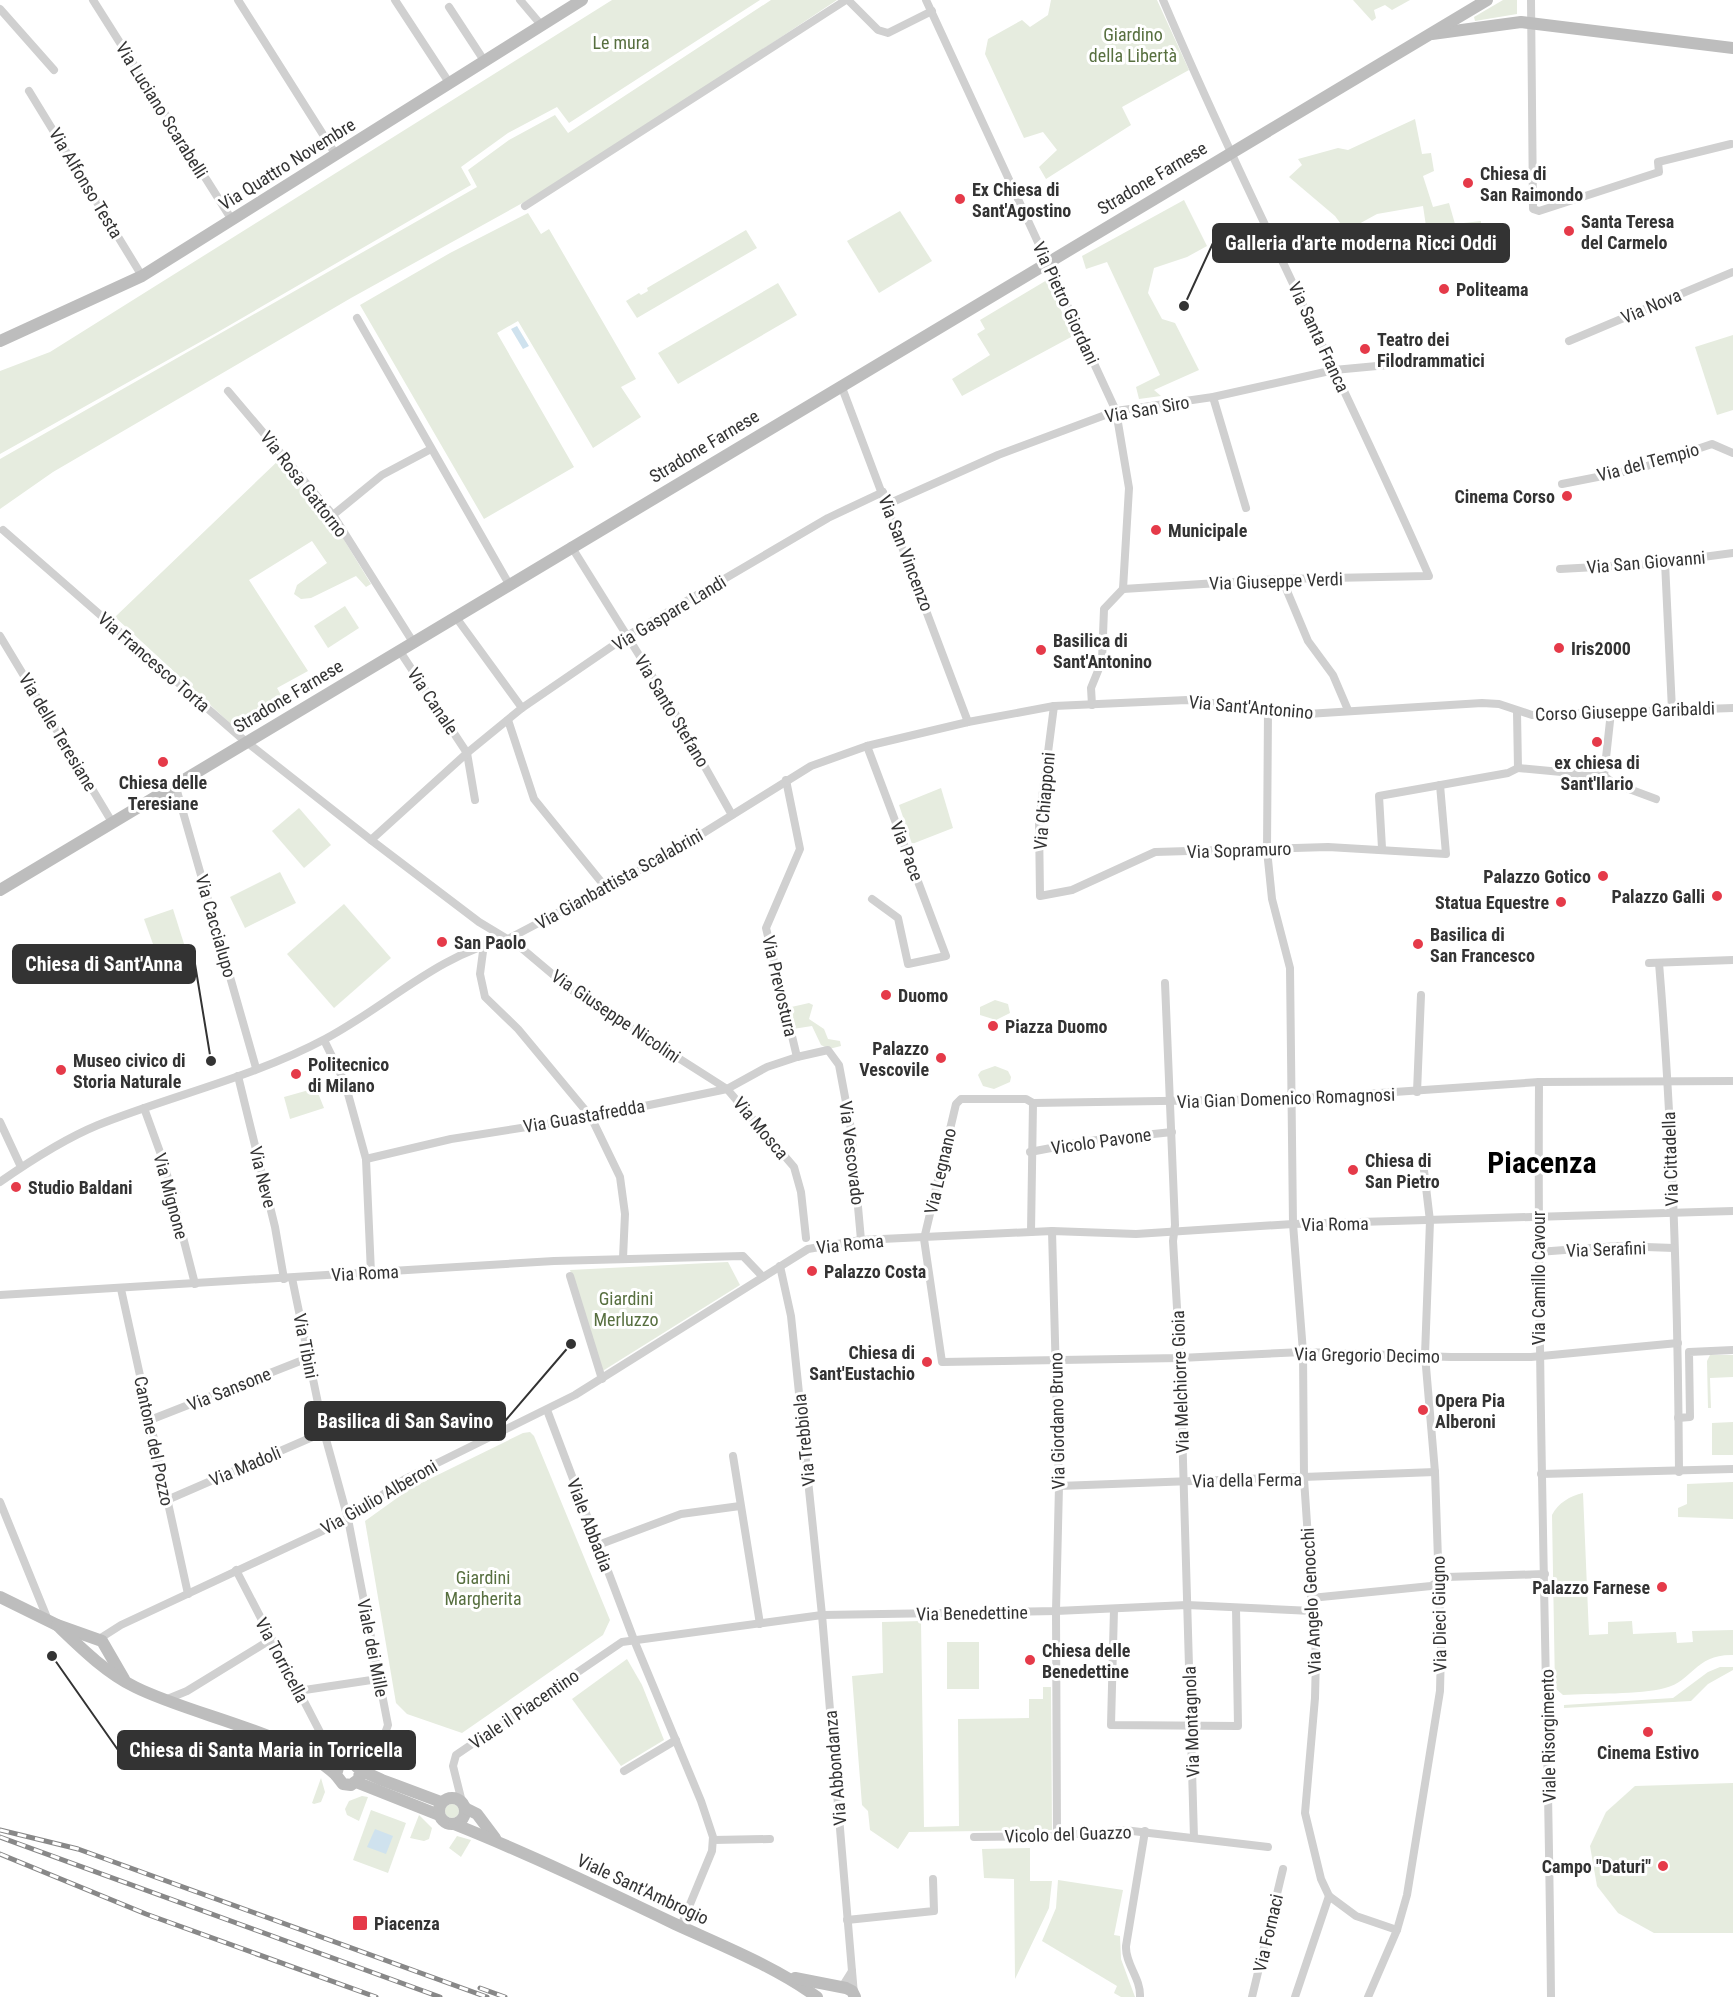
<svg xmlns="http://www.w3.org/2000/svg" width="1733" height="1997" font-family="'Roboto Condensed',sans-serif">
<style>
.green{fill:#e6ecdf}
.water{fill:#cfe2ee}
.lines{fill:none;stroke-linecap:round;stroke-linejoin:round}
.street{stroke:#d0d0d0;stroke-width:8}
.secondary{stroke:#bdbdbd;stroke-width:12}
.rail-casing{stroke:#888;stroke-width:5}
.rail{stroke:#fff;stroke-width:3;stroke-dasharray:9;stroke-linecap:butt}
.poi-dot{fill:#e53a49;stroke:#fff;stroke-width:2}
.labels{text-anchor:middle;dominant-baseline:central;stroke-width:6;stroke-linejoin:round;paint-order:stroke}
.park-label{font-size:18px;fill:#576f3f;stroke:#fff}
.street-label{font-size:18px;fill:#333;stroke:#fff}
.poi-label{font-size:18px;font-weight:bold;fill:#333;stroke:#fff;text-anchor:start}
.town-label{font-size:30px;font-weight:bold;fill:#000;stroke:#fff}
.leader{fill:none;stroke:#333;stroke-width:2}
.callout-dot{fill:#333;stroke:#fff;stroke-width:2}
.callout{fill:#333;stroke:#333;stroke-width:2}
.callout-label{font-size:20px;text-anchor:middle;font-weight:bold;fill:#fff}
</style>
<rect width="100%" height="100%" fill="#fff"/>
<g class="green">
<polygon points="612,0 760,0 569,123 557,107 508,133 461,167 471,185 218,332 0,454 0,371 50,352"/>
<polygon points="771,0 837,0 573,175 351,298 53,472 0,509 0,459 477,187 468,170 509,140 555,115 568,133"/>
<polygon points="1051,0 1157,0 1189,70 1122,107 1131,125 1046,179 1039,167 1057,150 1043,132 1024,138 985,54 988,39 1022,20 1030,27 1048,15"/>
<polygon points="1353,0 1410,0 1392,10 1385,5 1374,10 1376,18 1372,21"/>
<polygon points="1503,0 1517,0 1517,14 1475,21 1474,17"/>
<polygon points="1415,119 1422,154 1431,153 1434,171 1423,176 1433,207 1449,203 1455,224 1481,221 1481,241 1429,246 1423,206 1377,214 1346,231 1335,216 1289,177 1302,165 1298,159 1338,148 1348,150"/>
<polygon points="1184,200 1207,246 1187,257 1154,268 1148,293 1162,319 1175,323 1199,370 1154,390 1161,396 1139,399 1136,387 1160,375 1107,262 1086,269 1082,256"/>
<polygon points="900,211 932,261 879,293 847,241"/>
<polygon points="528,213 541,234 549,229 636,379 621,387 641,417 593,448 518,321 497,333 574,467 484,519 360,305 450,253"/>
<polygon points="746,230 757,248 637,318 626,301 639,293 641,295 648,291 647,288"/>
<polygon points="1047,280 1073,336 962,396 952,379 990,355 977,334 985,329 980,320"/>
<polygon points="778,283 797,315 678,384 658,353"/>
<polygon points="1733,335 1733,410 1717,415 1695,347"/>
<polygon points="281,458 330,517 371,584 366,587 356,576 311,598 301,599 294,594 297,585 327,563 312,541 249,580 308,671 277,688 281,695 232,725 115,617"/>
<polygon points="345,606 359,628 328,648 314,626"/>
<polygon points="941,788 953,828 912,844 899,805"/>
<polygon points="299,808 331,845 304,868 272,831"/>
<polygon points="280,872 296,903 245,928 230,897"/>
<polygon points="344,904 391,958 334,1008 287,954"/>
<polygon points="173,909 185,947 158,958 144,919"/>
<polygon points="995,1000 1008,1004 1010,1013 996,1020 980,1015 980,1007"/>
<polygon points="809,1003 813,1005 809,1019 824,1029 828,1039 840,1041 841,1046 829,1049 821,1045 812,1026 793,1029 787,1008"/>
<polygon points="995,1066 1008,1071 1011,1077 1010,1082 994,1089 983,1086 978,1075 981,1071"/>
<polygon points="316,1088 324,1108 290,1119 284,1097"/>
<polygon points="728,1262 740,1285 601,1372 570,1270"/>
<polygon points="1710,1355 1733,1355 1733,1377 1710,1378 1711,1408 1708,1408 1707,1361"/>
<polygon points="1733,1422 1733,1455 1712,1455 1712,1423"/>
<polygon points="530,1432 534,1436 610,1620 603,1635 462,1733 407,1714 396,1703 365,1521 411,1488 523,1433"/>
<polygon points="1733,1482 1733,1519 1678,1517 1678,1508 1687,1504 1687,1484"/>
<path d="M1583,1493L1589,1635L1608,1634V1622L1632,1621L1633,1634L1676,1632L1677,1643L1693,1642L1692,1631L1733,1630V1655C1695,1654 1693,1681 1665,1688C1640,1695 1591,1693 1563,1695L1555,1688L1552,1515C1558,1503 1570,1496 1583,1493Z"/>
<polygon points="921,1621 924,1827 959,1826 958,1719 1029,1718 1029,1699 1043,1699 1043,1687 1051,1687 1052,1830 909,1832 898,1849 870,1830 868,1811 862,1805 852,1676 883,1673 882,1622"/>
<rect x="947" y="1642" width="32" height="47"/>
<polygon points="627,1659 642,1685 664,1740 621,1766 572,1699"/>
<polygon points="1720,1667 1733,1667 1733,1670 1708,1684 1691,1701 1564,1708 1564,1705 1673,1698 1708,1672"/>
<polygon points="321,1778 325,1792 321,1802 314,1804 312,1803"/>
<polygon points="1733,1783 1733,1933 1654,1933 1618,1913 1597,1886 1590,1846 1606,1812 1635,1786"/>
<polygon points="362,1796 368,1797 359,1821 347,1815 345,1809 349,1801"/>
<circle cx="452" cy="1811" r="7"/>
<polygon points="371,1810 406,1823 388,1873 353,1860"/>
<polygon points="419,1815 432,1828 429,1839 424,1841 410,1838"/>
<polygon points="457,1836 471,1840 461,1857 449,1848"/>
<polygon points="1030,1848 1030,1881 1052,1881 1049,1908 1015,1979 1014,1879 984,1878 982,1849"/>
<polygon points="1058,1880 1123,1890 1114,1935 1120,1936 1121,1959 1135,1997 1121,1997 1114,1993 1117,1986 1042,1941 1056,1908"/>
</g>
<g class="water">
<polygon points="517,326 529,346 523,349 511,329"/>
<polygon points="375,1829 393,1836 386,1854 367,1847"/>
</g>
<g class="lines">
<g class="street">
<polyline points="93,0 232,220"/>
<polyline points="238,0 336,155"/>
<polyline points="395,0 450,84"/>
<polyline points="520,0 542,26"/>
<polyline points="848,0 878,30 888,33 932,11"/>
<polyline points="926,0 1116,411 1129,488 1123,589"/>
<polyline points="1531,0 1533,209 1539,211 1659,172 1658,162 1731,144"/>
<polyline points="449,7 485,62"/>
<polyline points="0,9 54,70"/>
<polyline points="29,91 142,276"/>
<polyline points="525,206 846,0"/>
<polyline points="357,318 509,584"/>
<polyline points="1569,341 1733,272"/>
<polyline points="841,385 968,722"/>
<polyline points="228,391 333,515 413,642"/>
<polyline points="1213,397 1246,508"/>
<polyline points="1562,484 1638,469 1712,444 1733,453"/>
<polyline points="888,504 998,455 1116,411 1213,397 1334,370 1420,362"/>
<polyline points="333,515 382,475 431,449"/>
<polyline points="3,530 239,736 371,840 479,922 519,946 570,989 727,1089 794,1167 801,1192 806,1238"/>
<polyline points="571,546 669,703 732,815"/>
<polyline points="1665,562 1672,710"/>
<polyline points="1560,569 1651,564 1733,553"/>
<polyline points="1282,579 1308,641 1333,675 1348,710"/>
<path d="M1123,589L1282,579L1429,576C1344,382 1246,195 1163,0"/>
<polyline points="455,616 522,708"/>
<polyline points="0,636 112,822"/>
<polyline points="399,650 467,753 475,800"/>
<polyline points="1092,705 1091,688 1102,661 1104,609 1123,589"/>
<polyline points="1054,706 1039,822 1040,896 1072,890 1155,852 1328,847 1446,854 1440,785"/>
<polyline points="1268,710 1267,850 1272,899 1290,968 1293,1224 1303,1352 1304,1479 1316,1656 1315,1698 1305,1813 1321,1879 1329,1896 1356,1916 1397,1930"/>
<polyline points="1517,712 1518,768"/>
<polyline points="508,720 534,799 607,889"/>
<polyline points="867,746 946,956 908,964 898,918 872,899"/>
<polyline points="1518,768 1604,776"/>
<polyline points="1604,776 1611,712"/>
<polyline points="1604,776 1613,783 1656,799"/>
<polyline points="786,780 800,849 766,928 797,1057"/>
<polyline points="175,784 256,1068"/>
<polyline points="371,840 467,753 522,708 627,636 828,518 883,492"/>
<polyline points="1382,848 1379,796 1508,773 1518,768"/>
<polyline points="484,944 480,974 485,997 518,1029 591,1117 620,1177 625,1214 623,1258"/>
<polyline points="1649,963 1733,960"/>
<path d="M1659,963C1673,1132 1678,1303 1679,1472"/>
<polyline points="1165,983 1175,1225 1173,1241 1180,1358 1194,1838"/>
<polyline points="324,1040 345,1083 366,1159 371,1273"/>
<polyline points="238,1076 275,1227 284,1279"/>
<path d="M1539,1082C1537,1387 1548,1692 1551,1997"/>
<polyline points="1417,1092 1421,995"/>
<polyline points="144,1108 164,1163 195,1284"/>
<polyline points="0,1122 21,1167"/>
<polyline points="1030,1152 1088,1141 1172,1132"/>
<polyline points="366,1159 451,1139 591,1117 727,1089 767,1067 797,1057 828,1050 839,1065 851,1129 861,1240"/>
<path d="M0,1182C30,1161 64,1139 98,1125C173,1095 254,1077 325,1039C386,1007 439,953 508,939L668,855L811,766L867,746L968,722L1054,706L1187,700L1307,714L1482,703L1499,704L1532,715L1733,708"/>
<polyline points="1052,1231 1059,1486 1056,1611 1057,1836"/>
<polyline points="1031,1232 1033,1103"/>
<polyline points="1538,1252 1618,1246 1674,1248"/>
<polyline points="780,1266 791,1316 822,1615 852,1971"/>
<polyline points="570,1276 602,1379"/>
<polyline points="292,1278 324,1432 348,1519 388,1725 384,1736 350,1760"/>
<polyline points="121,1289 188,1594"/>
<polyline points="0,1295 554,1261 743,1256 763,1277"/>
<polyline points="1678,1343 1531,1357 1451,1357 1303,1352 1180,1358 942,1362 924,1239 956,1104 961,1099 1026,1099 1033,1103 1292,1099 1539,1082 1733,1081"/>
<polyline points="547,1410 634,1640 701,1801 713,1837 712,1851 681,1926"/>
<polyline points="1678,1418 1690,1417 1689,1352 1733,1350"/>
<polyline points="150,1420 308,1358"/>
<polyline points="733,1456 760,1624"/>
<polyline points="1541,1474 1733,1469"/>
<polyline points="1059,1486 1435,1472"/>
<polyline points="167,1500 324,1432"/>
<polyline points="0,1502 48,1620"/>
<polyline points="598,1545 681,1514 740,1506"/>
<polyline points="236,1570 320,1732 318,1750"/>
<polyline points="1311,1598 1431,1586 1446,1577 1545,1574"/>
<polyline points="1114,1609 1111,1725 1238,1726 1236,1608"/>
<polyline points="99,1639 121,1625 348,1519 405,1479 575,1395 808,1249 861,1240 1052,1231 1136,1234 1293,1224 1733,1211"/>
<polyline points="298,1691 378,1679"/>
<polyline points="165,1700 187,1691 270,1640"/>
<polyline points="624,1771 676,1740"/>
<polyline points="462,1802 453,1766 456,1755 622,1642 822,1615 1056,1611 1187,1605 1312,1611"/>
<polyline points="974,1837 1054,1836 1124,1830 1268,1847"/>
<polyline points="713,1840 770,1839"/>
<polyline points="847,1920 934,1911 933,1879"/>
<polyline points="842,1987 852,1971 854,1994"/>
<path d="M1140,1997C1141,1978 1125,1964 1126,1946L1145,1831"/>
<polyline points="1252,1997 1283,1869"/>
<polyline points="1295,1997 1329,1896"/>
<polyline points="1368,1997 1397,1930 1407,1895 1440,1691 1441,1648 1435,1472 1425,1355 1430,1221 1423,1162"/>
</g>
<g class="secondary">
<polyline points="1432,34 1521,22 1733,48"/>
<polyline points="0,341 142,276 582,0"/>
<polyline points="0,890 1487,0"/>
<polyline points="0,1597 57,1625 102,1641 124,1679"/>
<path d="M57,1625C81,1648 105,1672 135,1687C193,1716 291,1732 336,1775"/>
<polyline points="298,1749 318,1750 346,1760"/>
<polyline points="360,1770 359,1779 351,1785 343,1784 336,1775 339,1764 350,1760 360,1770 382,1780 441,1802"/>
<polyline points="356,1782 439,1815"/>
<circle cx="452" cy="1811" r="13"/>
<polyline points="465,1808 477,1814 495,1838"/>
<path d="M454,1824C529,1854 602,1889 675,1924C723,1946 774,1966 817,1997"/>
<polyline points="795,1978 846,1988 852,1991 855,1997"/>
</g>
<g class="rail-casing">
<g id="rail">
<polyline points="0,1830 78,1849 487,1997"/>
<polyline points="0,1837 440,1997"/>
<polyline points="0,1854 146,1914 376,1997"/>
<polyline points="480,1988 505,1997"/>
</g>
</g>
<use href="#rail" class="rail"/>
</g>
<g class="poi-dot">
<circle cx="1468" cy="183" r="6"/>
<circle cx="960" cy="199" r="6"/>
<circle cx="1569" cy="231" r="6"/>
<circle cx="1444" cy="289" r="6"/>
<circle cx="1365" cy="349" r="6"/>
<circle cx="1567" cy="496" r="6"/>
<circle cx="1156" cy="530" r="6"/>
<circle cx="1559" cy="648" r="6"/>
<circle cx="1041" cy="650" r="6"/>
<circle cx="1597" cy="742" r="6"/>
<circle cx="163" cy="762" r="6"/>
<circle cx="1603" cy="876" r="6"/>
<circle cx="1717" cy="896" r="6"/>
<circle cx="1561" cy="902" r="6"/>
<circle cx="442" cy="942" r="6"/>
<circle cx="1418" cy="944" r="6"/>
<circle cx="886" cy="995" r="6"/>
<circle cx="993" cy="1026" r="6"/>
<circle cx="941" cy="1058" r="6"/>
<circle cx="61" cy="1070" r="6"/>
<circle cx="296" cy="1074" r="6"/>
<circle cx="1353" cy="1170" r="6"/>
<circle cx="16" cy="1187" r="6"/>
<circle cx="812" cy="1271" r="6"/>
<circle cx="927" cy="1362" r="6"/>
<circle cx="1423" cy="1410" r="6"/>
<circle cx="1662" cy="1587" r="6"/>
<circle cx="1030" cy="1660" r="6"/>
<circle cx="1648" cy="1732" r="6"/>
<circle cx="1663" cy="1866" r="6"/>
<rect x="352" y="1915" width="16" height="16" rx="3"/>
</g>
<g class="labels">
<g class="park-label">
<text x="1133" y="34">Giardino<tspan x="1133" dy="21">della Libertà</tspan></text>
<text x="621" y="42">Le mura</text>
<text x="626" y="1298">Giardini<tspan x="626" dy="21">Merluzzo</tspan></text>
<text x="483" y="1577">Giardini<tspan x="483" dy="21">Margherita</tspan></text>
</g>
<g class="street-label">
<text transform="translate(162 110) rotate(58)">Via Luciano Scarabelli</text>
<text transform="translate(287 164) rotate(-32)">Via Quattro Novembre</text>
<text transform="translate(1152 178) rotate(-31)">Stradone Farnese</text>
<text transform="translate(86 183) rotate(59)">Via Alfonso Testa</text>
<text transform="translate(1066 303) rotate(65)">Via Pietro Giordani</text>
<text transform="translate(1651 306) rotate(-23)">Via Nova</text>
<text transform="translate(1319 337) rotate(65)">Via Santa Franca</text>
<text transform="translate(1147 409) rotate(-10)">Via San Siro</text>
<text transform="translate(704 446) rotate(-31)">Stradone Farnese</text>
<text transform="translate(1648 462) rotate(-15)">Via del Tempio</text>
<text transform="translate(304 484) rotate(52)">Via Rosa Gattorno</text>
<text transform="translate(906 553) rotate(69)">Via San Vincenzo</text>
<text transform="translate(1646 562) rotate(-5)">Via San Giovanni</text>
<text transform="translate(1276 581) rotate(-2)">Via Giuseppe Verdi</text>
<text transform="translate(669 613) rotate(-31)">Via Gaspare Landi</text>
<text transform="translate(154 662) rotate(41)">Via Francesco Torta</text>
<text transform="translate(288 696) rotate(-31)">Stradone Farnese</text>
<text transform="translate(433 701) rotate(56)">Via Canale</text>
<text transform="translate(1251 707) rotate(5)">Via Sant'Antonino</text>
<text transform="translate(672 711) rotate(59)">Via Santo Stefano</text>
<text transform="translate(1625 711) rotate(-2)">Corso Giuseppe Garibaldi</text>
<text transform="translate(58 732) rotate(59)">Via delle Teresiane</text>
<text transform="translate(1044 801) rotate(-85)">Via Chiapponi</text>
<text transform="translate(1239 850) rotate(-2)">Via Sopramuro</text>
<text transform="translate(907 851) rotate(69)">Via Pace</text>
<text transform="translate(619 879) rotate(-29)">Via Gianbattista Scalabrini</text>
<text transform="translate(216 926) rotate(74)">Via Caccialupo</text>
<text transform="translate(780 986) rotate(77)">Via Prevostura</text>
<text transform="translate(616 1016) rotate(34)">Via Giuseppe Nicolini</text>
<text transform="translate(1286 1098) rotate(-2)">Via Gian Domenico Romagnosi</text>
<text transform="translate(584 1116) rotate(-10)">Via Guastafredda</text>
<text transform="translate(761 1128) rotate(50)">Via Mosca</text>
<text transform="translate(1101 1141) rotate(-8)">Vicolo Pavone</text>
<text transform="translate(852 1153) rotate(83)">Via Vescovado</text>
<text transform="translate(1670 1159) rotate(-92)">Via Cittadella</text>
<text transform="translate(940 1171) rotate(-77)">Via Legnano</text>
<text transform="translate(263 1177) rotate(76)">Via Neve</text>
<text transform="translate(171 1196) rotate(75)">Via Mignone</text>
<text transform="translate(1335 1224) rotate(-1)">Via Roma</text>
<text transform="translate(850 1244) rotate(-6)">Via Roma</text>
<text transform="translate(1606 1249) rotate(-2)">Via Serafini</text>
<text transform="translate(365 1273) rotate(-3)">Via Roma</text>
<text transform="translate(1538 1278) rotate(-90)">Via Camillo Cavour</text>
<text transform="translate(306 1346) rotate(79)">Via Tibini</text>
<text transform="translate(1367 1355) rotate(1)">Via Gregorio Decimo</text>
<text transform="translate(1180 1382) rotate(-92)">Via Melchiorre Gioia</text>
<text transform="translate(229 1389) rotate(-22)">Via Sansone</text>
<text transform="translate(1057 1421) rotate(-91)">Via Giordano Bruno</text>
<text transform="translate(804 1440) rotate(-96)">Via Trebbiola</text>
<text transform="translate(154 1441) rotate(78)">Cantone del Pozzo</text>
<text transform="translate(245 1466) rotate(-23)">Via Madoli</text>
<text transform="translate(1247 1480) rotate(-1)">Via della Ferma</text>
<text transform="translate(379 1497) rotate(-30)">Via Giulio Alberoni</text>
<text transform="translate(590 1525) rotate(69)">Viale Abbadia</text>
<text transform="translate(1311 1601) rotate(-93)">Via Angelo Genocchi</text>
<text transform="translate(972 1613) rotate(-1)">Via Benedettine</text>
<text transform="translate(1439 1614) rotate(-91)">Via Dieci Giugno</text>
<text transform="translate(373 1648) rotate(79)">Viale dei Mille</text>
<text transform="translate(282 1660) rotate(62)">Via Torricella</text>
<text transform="translate(524 1709) rotate(-34)">Viale il Piacentino</text>
<text transform="translate(1191 1722) rotate(-92)">Via Montagnola</text>
<text transform="translate(1548 1736) rotate(-91)">Viale Risorgimento</text>
<text transform="translate(835 1768) rotate(-95)">Via Abbondanza</text>
<text transform="translate(1068 1834) rotate(-2)">Vicolo del Guazzo</text>
<text transform="translate(643 1889) rotate(25)">Viale Sant'Ambrogio</text>
<text transform="translate(1268 1933) rotate(-77)">Via Fornaci</text>
</g>
<g class="poi-label">
<text x="1480" y="173">Chiesa di<tspan x="1480" dy="21">San Raimondo</tspan></text>
<text x="972" y="189">Ex Chiesa di<tspan x="972" dy="21">Sant'Agostino</tspan></text>
<text x="1581" y="221">Santa Teresa<tspan x="1581" dy="21">del Carmelo</tspan></text>
<text x="1456" y="289">Politeama</text>
<text x="1377" y="339">Teatro dei<tspan x="1377" dy="21">Filodrammatici</tspan></text>
<text x="1555" y="496" text-anchor="end">Cinema Corso</text>
<text x="1168" y="530">Municipale</text>
<text x="1053" y="640">Basilica di<tspan x="1053" dy="21">Sant'Antonino</tspan></text>
<text x="1571" y="648">Iris2000</text>
<text x="1597" y="762" text-anchor="middle">ex chiesa di<tspan x="1597" dy="21">Sant'Ilario</tspan></text>
<text x="163" y="782" text-anchor="middle">Chiesa delle<tspan x="163" dy="21">Teresiane</tspan></text>
<text x="1591" y="876" text-anchor="end">Palazzo Gotico</text>
<text x="1705" y="896" text-anchor="end">Palazzo Galli</text>
<text x="1549" y="902" text-anchor="end">Statua Equestre</text>
<text x="1430" y="934">Basilica di<tspan x="1430" dy="21">San Francesco</tspan></text>
<text x="454" y="942">San Paolo</text>
<text x="898" y="995">Duomo</text>
<text x="1005" y="1026">Piazza Duomo</text>
<text x="929" y="1048" text-anchor="end">Palazzo<tspan x="929" dy="21">Vescovile</tspan></text>
<text x="73" y="1060">Museo civico di<tspan x="73" dy="21">Storia Naturale</tspan></text>
<text x="308" y="1064">Politecnico<tspan x="308" dy="21">di Milano</tspan></text>
<text x="1365" y="1160">Chiesa di<tspan x="1365" dy="21">San Pietro</tspan></text>
<text x="28" y="1187">Studio Baldani</text>
<text x="824" y="1271">Palazzo Costa</text>
<text x="915" y="1352" text-anchor="end">Chiesa di<tspan x="915" dy="21">Sant'Eustachio</tspan></text>
<text x="1435" y="1400">Opera Pia<tspan x="1435" dy="21">Alberoni</tspan></text>
<text x="1650" y="1587" text-anchor="end">Palazzo Farnese</text>
<text x="1042" y="1650">Chiesa delle<tspan x="1042" dy="21">Benedettine</tspan></text>
<text x="1648" y="1752" text-anchor="middle">Cinema Estivo</text>
<text x="1651" y="1866" text-anchor="end">Campo "Daturi"</text>
<text x="374" y="1923">Piacenza</text>
</g>
<g class="town-label">
<text x="1542" y="1162">Piacenza</text>
</g>
</g>
<path class="leader" d="M1184 306L1213 243M211 1061L195 964M571 1344L505 1421M52 1656L118 1750"/>
<g class="callout-dot">
<circle cx="1184" cy="306" r="6"/>
<circle cx="211" cy="1061" r="6"/>
<circle cx="571" cy="1344" r="6"/>
<circle cx="52" cy="1656" r="6"/>
</g>
<g class="callout">
<rect x="1213" y="224" width="296" height="38" rx="6"/>
<rect x="13" y="945" width="182" height="38" rx="6"/>
<rect x="305" y="1402" width="200" height="38" rx="6"/>
<rect x="118" y="1731" width="297" height="38" rx="6"/>
</g>
<g class="callout-label">
<text x="1361" y="250">Galleria d'arte moderna Ricci Oddi</text>
<text x="104" y="971">Chiesa di Sant'Anna</text>
<text x="405" y="1428">Basilica di San Savino</text>
<text x="266" y="1757">Chiesa di Santa Maria in Torricella</text>
</g>
</svg>
